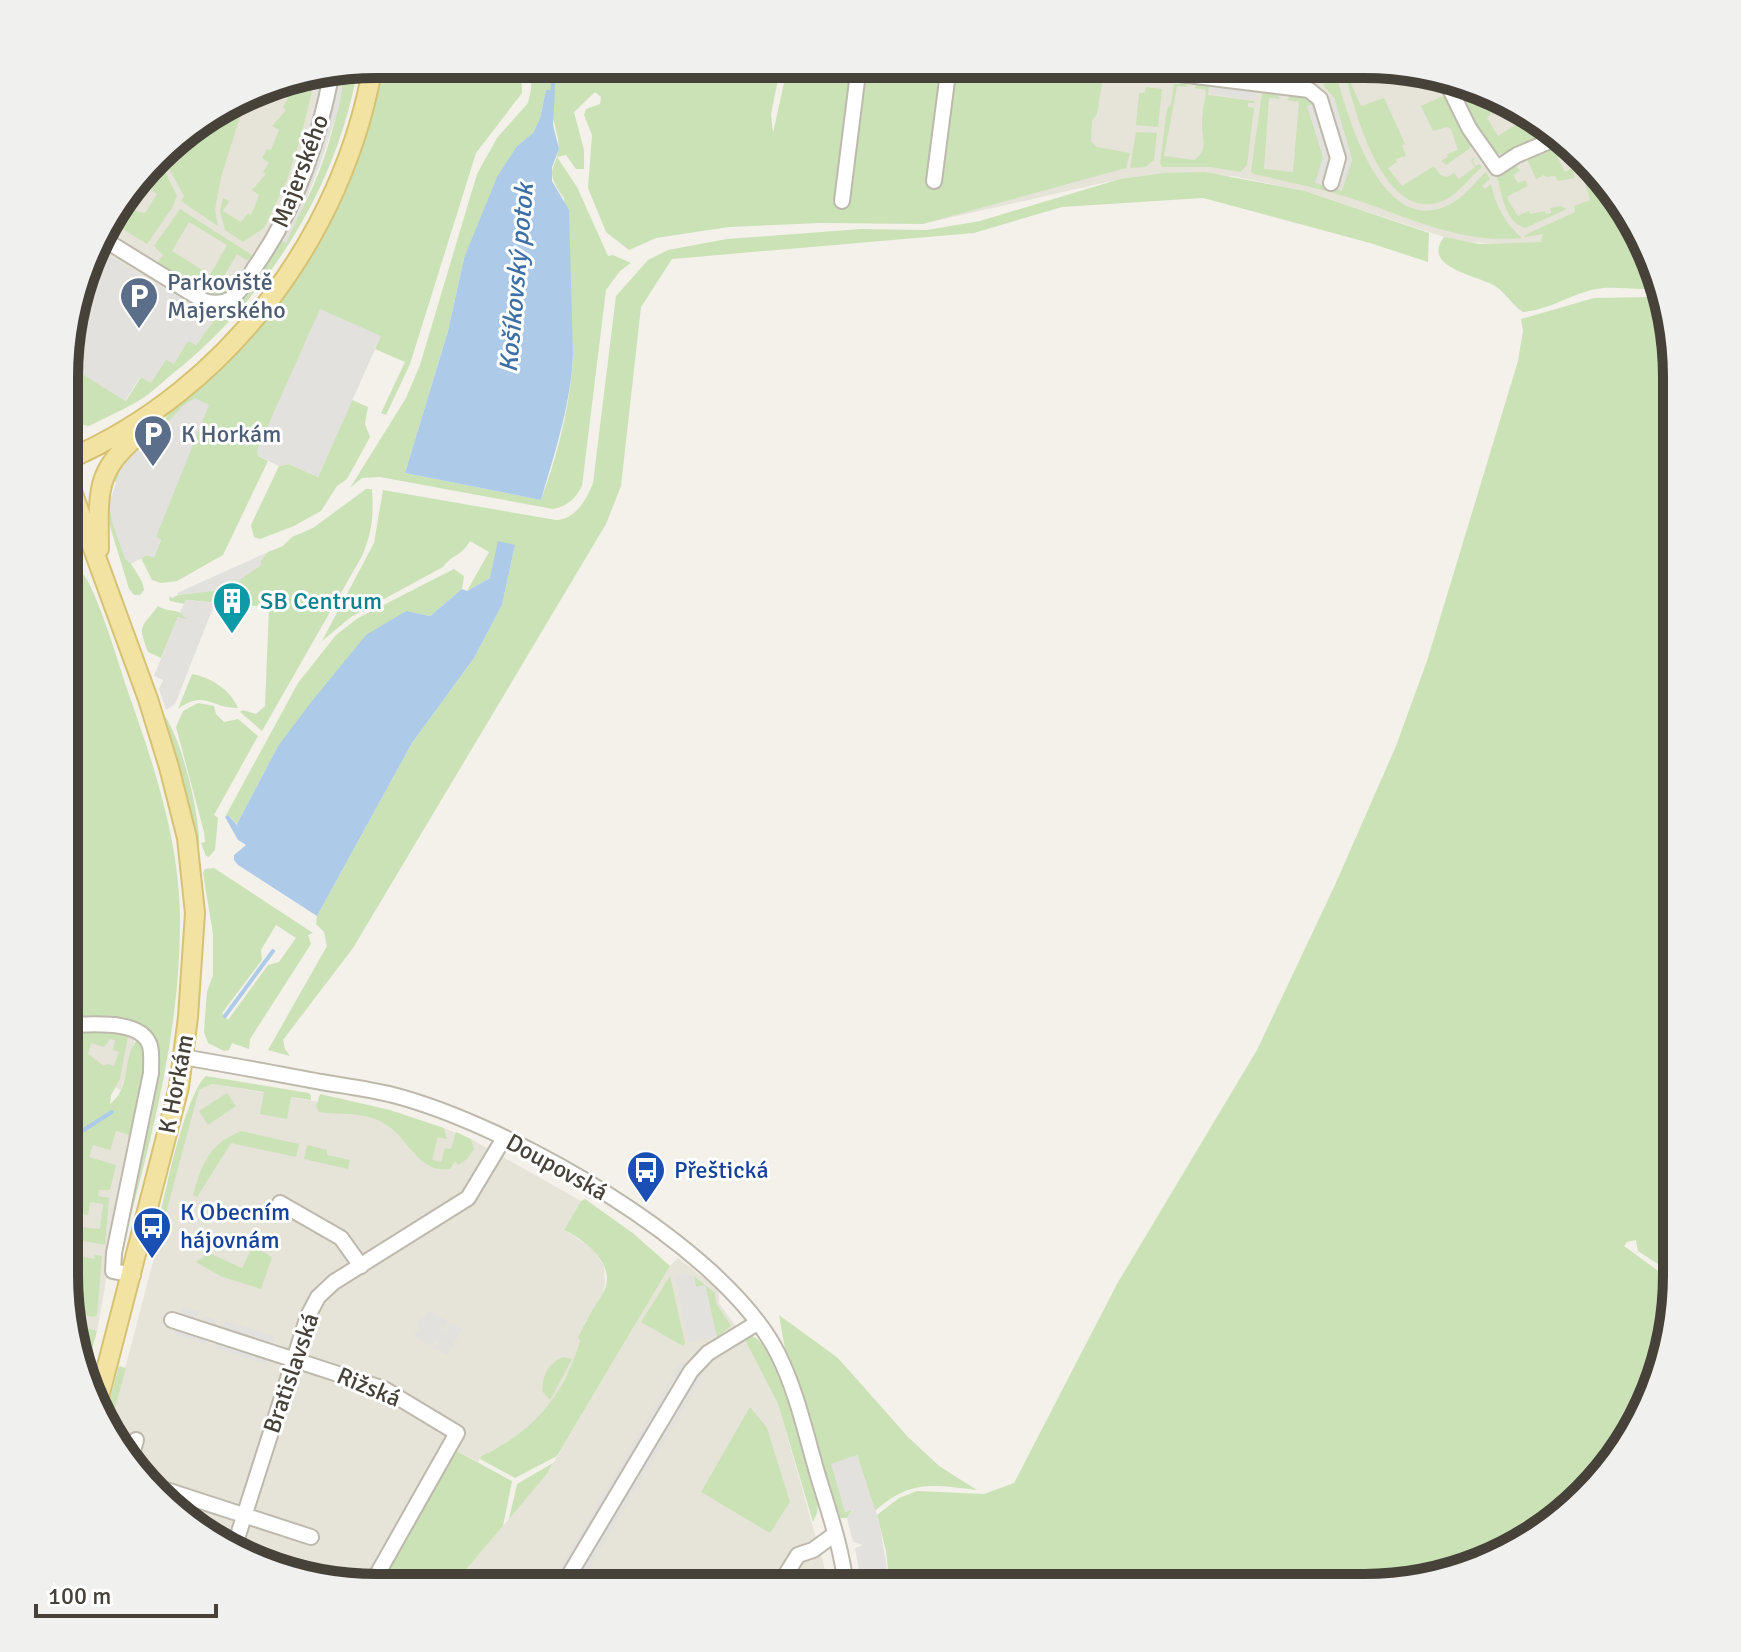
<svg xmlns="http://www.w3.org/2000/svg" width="1741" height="1652" font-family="Signika,sans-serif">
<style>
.residential{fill:#e6e3d9}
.green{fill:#cbe2b7;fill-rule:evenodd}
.parking{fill:#e2e1de}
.water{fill:#adcbe8}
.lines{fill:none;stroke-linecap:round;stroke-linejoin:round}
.stream{stroke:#adcbe8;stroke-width:4}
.minor-casing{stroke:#bdb9ad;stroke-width:18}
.major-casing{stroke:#d6c274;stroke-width:22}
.minor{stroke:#fff;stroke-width:14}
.major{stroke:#f3e3a3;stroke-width:18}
.labels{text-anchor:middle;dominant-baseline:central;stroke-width:6;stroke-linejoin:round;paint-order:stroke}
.street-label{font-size:24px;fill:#464239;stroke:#fff}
.service-label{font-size:24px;fill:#4e5e75;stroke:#fff;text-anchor:start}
.culture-label{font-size:24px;fill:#0d838f;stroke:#fff;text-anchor:start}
.transit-label{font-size:24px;fill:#164399;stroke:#fff;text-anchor:start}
.water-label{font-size:26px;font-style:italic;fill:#3e70a6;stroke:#fff}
.rim{fill:none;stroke:#464239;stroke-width:10}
</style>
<rect width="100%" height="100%" fill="#f3f1ea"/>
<g class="residential">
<polygon points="788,65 1404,67 1520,106 1612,186 1541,242 1516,244 1459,242 1305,191 1233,176 1163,173 1120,179 922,224"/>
<polygon points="320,73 315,104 300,157 267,233 279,239 257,284 245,298 231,307 219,310 200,307 198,309 96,247 106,220 171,141 276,81"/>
<polygon points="117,1018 139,1024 121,1090 66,1065 66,1019"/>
<polygon points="212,1084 344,1106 447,1138 444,1128 471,1139 581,1201 564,1230 593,1249 604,1266 605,1283 602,1297 585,1322 573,1364 553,1401 527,1428 501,1446 481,1456 478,1462 456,1450 382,1574 382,1587 357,1587 238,1555 129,1466 109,1430 196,1097 199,1090"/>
<polygon points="116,1131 132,1136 97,1331 71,1324 65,1295 65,1156 87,1135"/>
<polygon points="678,1258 719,1290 719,1303 744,1338 778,1404 826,1573 836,1571 838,1587 451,1587 546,1475 670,1266"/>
</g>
<g class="green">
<polygon points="382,64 521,64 522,93 476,153 410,364 386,415 381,413 405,362 375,349 380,337 258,456 268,461 223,555 177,581 161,583 152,580 141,558 147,555 154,557 161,540 156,538 169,421 127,453 116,483 112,477 134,443 158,426 308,259 327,225 360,150"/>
<path d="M532,64L781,65L771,114L773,133L788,65L1104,66L1103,74L1111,77H1103L1097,114L1092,121L1091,141L1097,147L1130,153L1126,168L922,224L820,223L729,227L656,238L629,250L606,232L588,188L592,135L584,115L586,109L600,104L601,97L595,92L574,112L584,150V169H576L566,155L557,157L577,187L608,256L613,255L631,263L620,271L606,290L582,486C575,499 568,506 553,509L380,477L362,478L350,488L406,398L420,365L477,174L497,138L528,103L531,89ZM546,90C549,106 555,123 558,139C562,169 539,165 564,198L573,354C571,403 558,454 541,500L405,473L448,331L464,258L517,146L533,133L540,118Z"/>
<path d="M1266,66H1273V71L1302,75L1304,66H1334C1346,112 1380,239 1449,205C1463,198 1474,183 1486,172L1490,179L1482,186L1485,189L1491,184C1495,206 1507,225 1522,238C1458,245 1403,214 1344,196C1315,187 1284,181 1254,174L1251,172L1262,93L1278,94L1280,99L1269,98L1264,169L1293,172L1299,102L1287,100L1290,96L1302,97L1314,104L1308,107L1323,157L1352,159L1334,98L1324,86L1325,77L1308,75L1307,81C1293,82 1279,78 1265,75Z"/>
<path d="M1343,66L1370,67L1371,76L1361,77L1362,79L1351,84L1361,106L1384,98L1405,144L1402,145L1406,156L1396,159L1397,162L1388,168L1402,186L1434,166L1440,175L1447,177L1454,173L1459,179L1475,167L1471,160L1475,157L1473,161L1476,166L1479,164L1482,167C1470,177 1459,193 1445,200C1382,228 1354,106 1343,66Z"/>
<path d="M358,67C338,185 271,291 181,367C168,377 156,389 143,398C126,409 106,417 89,426L69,422L70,366L126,401L141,377L189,340L196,345L214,320L198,309L199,306C253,319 257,275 279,240C286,227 298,217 304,205C326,164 338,114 345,69Z"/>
<polygon points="316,74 302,133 287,180 264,228 243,242 225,230 220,211 223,198 229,201 223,211 241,222 248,213 251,215 259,195 252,190 266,174 263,172 269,163 262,158 267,149 271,150 279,130 272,126 286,110 283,107 288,98 281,94 295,78"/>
<polygon points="1452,83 1478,92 1491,114 1487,118 1498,136 1531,115 1551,133 1506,153 1497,154 1481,138 1485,135 1478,125 1474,127 1468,107 1464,109 1460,101 1464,99 1459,89 1455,90"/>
<path d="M1174,84H1186L1187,87L1177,86L1164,156L1194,160C1209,150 1202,139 1202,124C1202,113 1205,101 1206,90L1195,88L1196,84L1209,86L1208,95L1254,101L1255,103H1248V107L1254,108L1247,165L1240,172L1211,167H1162L1160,163L1167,109L1171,104Z"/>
<polygon points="1146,87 1162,89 1158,127 1136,125 1139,93 1145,93"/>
<polygon points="1443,96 1448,100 1460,121 1457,124 1463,135 1466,133 1472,143 1469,149 1446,165 1441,161 1448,157 1447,154 1458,150 1451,129 1447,127 1433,131 1421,106"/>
<polygon points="246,98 221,177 215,210 218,226 181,201 184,196 161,154 171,141"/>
<polygon points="1136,132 1157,133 1154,160 1145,167 1130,168"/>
<polygon points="1558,144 1565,154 1558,158 1565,172 1572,168 1575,178 1558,181 1555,176 1546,177 1544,175 1536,179 1526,157"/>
<path d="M1576,155L1612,186L1653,258L1660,287C1639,292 1617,285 1596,289C1571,294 1549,310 1523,312C1512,305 1506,293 1495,286C1480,276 1420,268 1444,237L1479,244L1541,242L1543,234L1525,237V235L1575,212L1574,206L1590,200Z"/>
<polygon points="158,158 177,196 172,208 147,244 107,219 121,202 139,212 145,213 157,194 147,185 150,180 144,177 142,182 139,180"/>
<path d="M1515,164L1520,171L1513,175L1518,183L1525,180L1528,186L1508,196V200L1518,216L1529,211L1531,214L1545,211L1546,214L1551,213L1550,208L1560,206L1567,209L1525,228C1504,222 1502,192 1496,174Z"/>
<path d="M1205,172L1305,191L1429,233L1428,262L1370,243L1203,198L1062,207L974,233L672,259L641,307L621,486L606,524L353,948L283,1040L285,1049L290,1056L268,1050L327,946L324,932L316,924L317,916L412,743L474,658L502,605L515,545L490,578L467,591L489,552L470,541C461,557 452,554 443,567L351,617L322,641L374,543L383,490L556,520C575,520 587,499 593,483L616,296L648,260L668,250L727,239L861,229L927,230L980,221L1120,179L1163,173Z"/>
<path d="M180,209L255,257L246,260L237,254L219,284L227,290L225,296C199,298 178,278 156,265L163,255L154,246ZM189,222L227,245L210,275L172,251Z"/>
<polygon points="1662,294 1676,357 1676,1276 1638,1251 1636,1240 1627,1242 1624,1246 1676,1284 1676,1295 1644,1414 1555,1523 1483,1564 1384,1587 890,1587 886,1551 877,1515 899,1498 917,1491 984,1494 1014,1483 1117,1284 1257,1050 1335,885 1396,746 1427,661 1518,361 1523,331 1521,319 1594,298 1651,297"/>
<polygon points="352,400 368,407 365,424 370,437 347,479 337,486 321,511 294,526 260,539 254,537 251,525 279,466 289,464 318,477"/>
<path d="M366,489H372C374,514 372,533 362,556L262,731L240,712L243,710L256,714L265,706L269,607L186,600L184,604L170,601L169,599L170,596L172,598L178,595L224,589L260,566L261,560L268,552L283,546L292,537L313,528Z"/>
<path d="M108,504C114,520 117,540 127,557C132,568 143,578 144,590L140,595H134L129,589L110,526Z"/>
<polygon points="454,569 464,576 462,589 430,616 405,611 278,746 237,824 228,815 225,817 298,683 336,635 358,618"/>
<path d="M83,574C96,589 119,663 126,686C152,760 179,837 180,916C181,1033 150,1144 120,1256L151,1095L144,1028C121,1013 92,1018 66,1019L69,578L74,579Z"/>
<path d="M158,606C168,613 181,608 187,618V620L178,617L161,658L148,652C137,623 142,628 158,606Z"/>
<path d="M192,674C210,677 231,690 238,708C212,709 205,689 178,709Z"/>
<polygon points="198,703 214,706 216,714 224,722 238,719 258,736 214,815 218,818 215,850 209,857 206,856 201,843 205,842 204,832 176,727 183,711"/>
<path d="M161,711C181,733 201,818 199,849H196Z"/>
<path d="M214,868L313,933L308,935L311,944L250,1039L249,1049L232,1043L229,1050L224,1051L208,1043L204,1032L205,1017L207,992L213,975V934L203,873L205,869ZM276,925L296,938L279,962L268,965L228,1020L222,1013L262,960L261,950Z"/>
<path d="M66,1032H113L128,1036L120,1079L111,1095L110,1104C131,1089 122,1060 136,1041L144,1046L147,1061L132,1136L116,1131L110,1150L93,1145L89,1157L116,1165L110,1190H99L98,1196L109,1198L105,1245L83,1241L81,1248L76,1247L75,1255L94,1259L95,1255L102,1256L97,1315L93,1317L81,1314L78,1325L97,1331L84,1379L66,1303L68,1295L65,1294ZM110,1039L115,1040L113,1050L119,1052L114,1066L107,1064L104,1066L88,1054L91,1043L104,1047ZM90,1202L103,1204L100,1229L79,1227L80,1214L88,1215Z"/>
<path d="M206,1076L309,1093L311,1096V1100L291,1097L287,1119L260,1114L264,1092L212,1084L199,1090L154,1258C156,1225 184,1094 206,1076Z"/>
<polygon points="227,1093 236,1106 208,1125 199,1111"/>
<path d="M320,1094L390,1110L444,1128L447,1139L438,1137L432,1160L441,1162L445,1148L451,1149L456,1132L471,1139L474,1149L467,1159L458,1165L455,1161L450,1169C420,1173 411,1144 391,1128C368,1110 345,1116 319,1112L316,1106Z"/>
<path d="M241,1131L299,1144L296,1157L231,1143L197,1197L193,1195C203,1162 208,1145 241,1131Z"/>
<polygon points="307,1145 327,1150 327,1155 350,1160 348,1169 304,1159"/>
<path d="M585,1199L634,1234L670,1266L557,1456L515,1478L480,1459L481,1456C533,1432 565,1395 580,1340L578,1338C585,1322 594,1307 602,1295C620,1266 585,1240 564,1230L581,1201Z"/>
<polygon points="253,1246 272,1257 261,1289 220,1276 196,1262 209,1253 242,1268"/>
<polygon points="670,1276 685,1343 683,1346 641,1322"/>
<polygon points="694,1276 715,1293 716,1303 731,1326 717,1337 705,1285 696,1287"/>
<path d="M779,1315L838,1358L908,1437L939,1466L977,1490C934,1485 910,1479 875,1511L857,1455L845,1512L853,1509L847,1518H838L797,1379L785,1349Z"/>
<path d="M752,1336C780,1346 809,1472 818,1503L817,1513L813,1522L778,1404L744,1338Z"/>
<path d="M563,1357L572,1359L550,1400L542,1391C543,1374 548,1364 563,1357Z"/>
<polygon points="119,1366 126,1368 109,1430 104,1422"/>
<polygon points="750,1407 767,1428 790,1502 770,1533 701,1492"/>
<polygon points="455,1450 512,1481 503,1526 451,1587 382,1587 382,1575"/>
<polygon points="553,1463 546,1475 509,1519 517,1484"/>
</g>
<g class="parking">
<polygon points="1213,66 1260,67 1255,100 1209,93"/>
<polygon points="345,69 339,107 322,159 304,205 286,243 267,234 300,157 315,104 320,73"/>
<polygon points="1334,98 1352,160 1342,191 1315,183 1323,157 1307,106"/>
<polygon points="96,247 215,319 196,345 188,341 174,364 166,360 151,383 140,377 125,401 70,366 70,317"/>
<polygon points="320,309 381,336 318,477 289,464 279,466 258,456 257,450"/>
<polygon points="195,398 209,405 156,537 161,540 154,558 147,555 131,564 125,559 112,522 109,504 116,483 127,453 164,426 183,406"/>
<polygon points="268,552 261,560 260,566 233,585 213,591 178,595 177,593"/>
<polygon points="186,600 215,603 175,704 166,710 159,689 163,680 154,676 178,617 187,620 180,612"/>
<polygon points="686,1273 694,1278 696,1287 705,1285 716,1336 689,1342 675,1276"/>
<polygon points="183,1307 199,1312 195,1321 199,1323 205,1316 215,1320 216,1326 222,1330 225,1321 274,1337 265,1364 215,1348 218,1340 209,1337 206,1344 173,1334"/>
<polygon points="429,1311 447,1321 442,1329 446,1330 450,1323 462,1329 447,1355 435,1348 439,1340 436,1338 431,1346 414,1336 419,1328 416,1326 421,1317 425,1318"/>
<polygon points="681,1362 703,1375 578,1587 549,1587"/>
<polygon points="857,1455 879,1521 890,1587 862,1587 855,1548 863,1545 853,1542 847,1518 853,1510 845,1512 831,1464"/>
</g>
<g class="water">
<path d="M546,90H555L553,125L559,149L552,167V181L569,210L573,354C571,404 555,452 541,500L405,473L448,331L464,258L497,177L517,146L533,133L540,118Z"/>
<path d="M1621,210L1626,211L1645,244C1633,242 1621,230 1615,219L1617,213Z"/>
<polygon points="498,541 515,545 502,605 474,658 412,743 317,916 238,865 234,860 234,855 246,845 238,840 225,817 228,815 239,827 237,824 278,746 312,701 366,635 406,611 430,616 462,589 467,591 490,578"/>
</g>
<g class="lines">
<g class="stream">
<polyline points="552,94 555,64"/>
<polyline points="225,1016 273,951"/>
<polyline points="65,1146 82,1131 112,1112"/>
</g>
<g class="minor-casing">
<g id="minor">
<polyline points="1114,66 1309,90 1320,99 1338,158 1331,183"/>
<polyline points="1446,81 1469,128 1497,168 1517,155 1557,138"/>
<polyline points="934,181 949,65"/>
<polyline points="842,201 859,65"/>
<path d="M100,237L204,301C214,304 224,304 233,297C242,290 249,277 255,267C296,209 319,141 332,71"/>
<path d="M66,1025C89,1025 142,1018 150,1046C152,1054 151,1064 151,1073L114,1253L113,1271L133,1275"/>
<path d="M183,1057C229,1065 275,1073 321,1082C345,1086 369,1089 393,1095C509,1125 723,1245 778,1354C797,1392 806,1435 818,1476C829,1512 842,1549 846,1587"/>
<polyline points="280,1203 341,1238 361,1266"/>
<polyline points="172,1320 384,1389 457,1433 370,1587"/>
<polyline points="129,1465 136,1440"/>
<polyline points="154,1486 311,1537"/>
<polyline points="233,1551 308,1316 318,1297 334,1282 468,1198 504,1138"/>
<polyline points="562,1587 691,1371 708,1353 757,1323"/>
<polyline points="778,1587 798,1555 813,1550 835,1534"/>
</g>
</g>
<g class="major-casing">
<g id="major">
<path d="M69,459C228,390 344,234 373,65"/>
<polyline points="69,483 148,699 169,767 187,838 195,913 188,1017 179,1087 96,1409"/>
<path d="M99,549C98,483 96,469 149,426"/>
</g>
</g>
<use href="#minor" class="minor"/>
<use href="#major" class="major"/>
</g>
<defs>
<g id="parking-pin" transform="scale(2)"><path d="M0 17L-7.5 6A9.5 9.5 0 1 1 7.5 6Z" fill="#5c6f8a" stroke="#fff"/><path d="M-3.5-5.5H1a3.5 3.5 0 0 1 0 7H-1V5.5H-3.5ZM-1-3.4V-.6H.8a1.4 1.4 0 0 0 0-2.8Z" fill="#fff"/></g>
<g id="building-pin" transform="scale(2)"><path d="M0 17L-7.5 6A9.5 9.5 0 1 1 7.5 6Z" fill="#0f9aa8" stroke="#fff"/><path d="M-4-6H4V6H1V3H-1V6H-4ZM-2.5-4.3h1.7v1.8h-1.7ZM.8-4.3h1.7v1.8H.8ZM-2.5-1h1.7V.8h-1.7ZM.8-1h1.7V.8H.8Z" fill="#fff"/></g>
<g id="bus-pin" transform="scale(2)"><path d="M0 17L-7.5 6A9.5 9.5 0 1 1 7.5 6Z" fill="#1a4fb4" stroke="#fff"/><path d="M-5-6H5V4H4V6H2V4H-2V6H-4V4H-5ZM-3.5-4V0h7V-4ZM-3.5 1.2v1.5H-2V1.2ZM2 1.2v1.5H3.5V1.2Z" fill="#fff"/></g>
</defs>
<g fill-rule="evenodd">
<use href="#parking-pin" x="139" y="296"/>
<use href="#parking-pin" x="153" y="434"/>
<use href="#building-pin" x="232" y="601"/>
<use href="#bus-pin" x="646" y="1170"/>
<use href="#bus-pin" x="152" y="1226"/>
</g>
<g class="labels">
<g class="street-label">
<text transform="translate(300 171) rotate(-69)">Majerského</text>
<text transform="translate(176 1084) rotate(-79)">K Horkám</text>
<text transform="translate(557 1167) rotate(29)">Doupovská</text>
<text transform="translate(291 1373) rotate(-71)">Bratislavská</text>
<text transform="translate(369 1387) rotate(23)">Rižská</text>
</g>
<g class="service-label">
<text x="167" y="282">Parkoviště<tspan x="167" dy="28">Majerského</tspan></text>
<text x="181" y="434">K Horkám</text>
</g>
<g class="culture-label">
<text x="260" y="601">SB Centrum</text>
</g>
<g class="transit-label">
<text x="674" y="1170">Přeštická</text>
<text x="180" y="1212">K Obecním<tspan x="180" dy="28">hájovnám</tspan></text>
</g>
<g class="water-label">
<text transform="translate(517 278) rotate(-85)">Košíkovský potok</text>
</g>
</g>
<path d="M0 0H1741V1652H0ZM377 78H1364A299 299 0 0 1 1663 377V1275A299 299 0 0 1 1364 1574H377A299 299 0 0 1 78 1275V377A299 299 0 0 1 377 78Z" fill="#f0f0ef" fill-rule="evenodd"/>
<path class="rim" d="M377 78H1364A299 299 0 0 1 1663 377V1275A299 299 0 0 1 1364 1574H377A299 299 0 0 1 78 1275V377A299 299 0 0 1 377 78Z"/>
<path d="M36 1604v12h180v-12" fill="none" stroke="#464239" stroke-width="4"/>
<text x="48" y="1604" font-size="24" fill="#464239" stroke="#ffffff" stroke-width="6" paint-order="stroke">100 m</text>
</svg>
